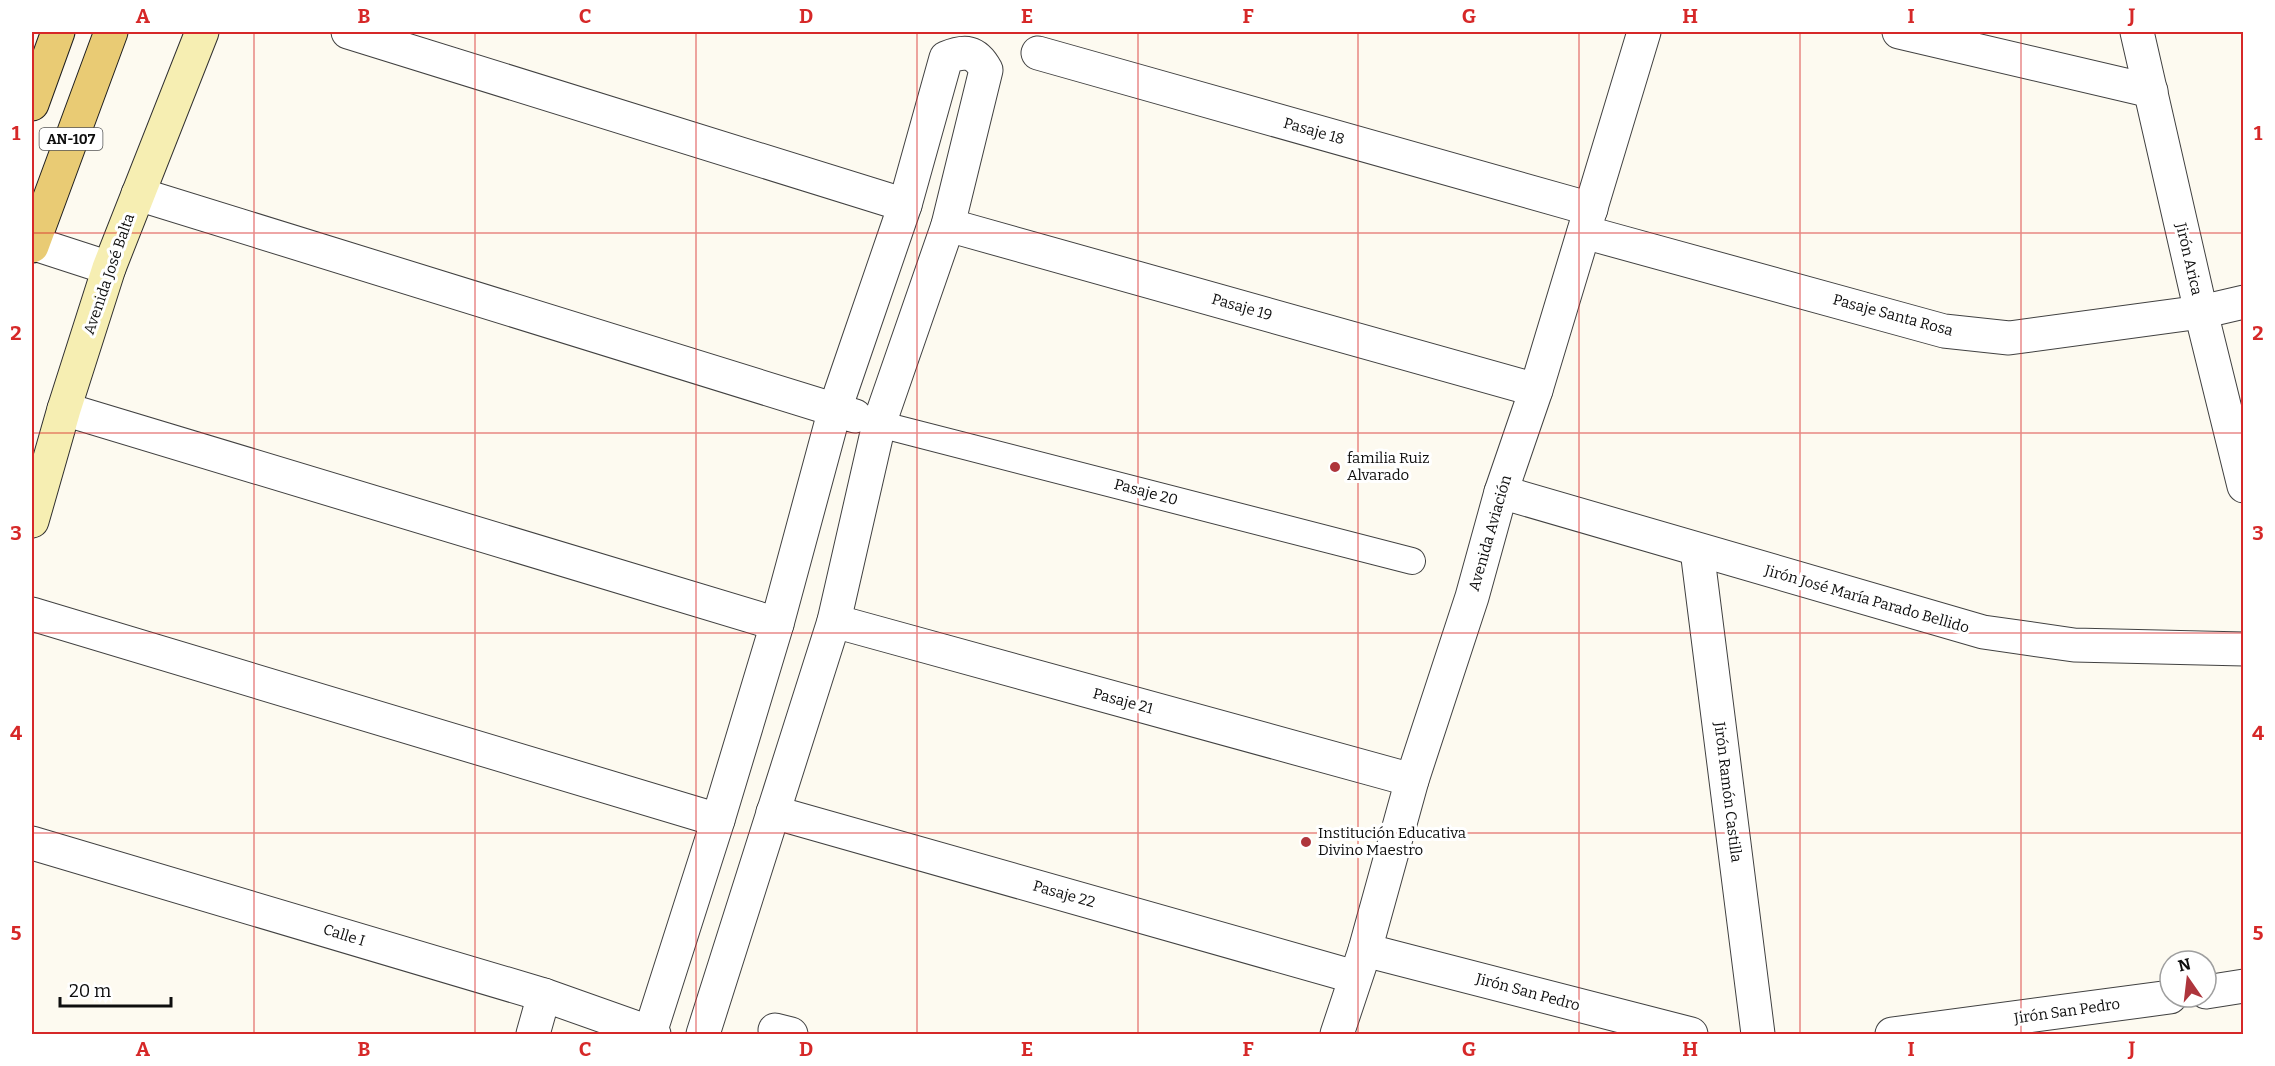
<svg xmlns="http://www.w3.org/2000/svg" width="2275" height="1066" font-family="Bitter,serif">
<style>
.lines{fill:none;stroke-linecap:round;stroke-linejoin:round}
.pedestrian-casing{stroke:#414141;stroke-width:28}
.minor-casing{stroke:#414141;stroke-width:35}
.tertiary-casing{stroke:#414141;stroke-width:35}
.secondary-casing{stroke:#303030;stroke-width:35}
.primary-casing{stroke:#1f1f1f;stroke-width:35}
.pedestrian{stroke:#fff;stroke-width:26}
.minor{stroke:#fff;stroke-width:33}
.tertiary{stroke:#fff;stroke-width:33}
.secondary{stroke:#f6eeb2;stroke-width:33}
.primary{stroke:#e9cb74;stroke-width:33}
.grid{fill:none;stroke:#d62828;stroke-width:1.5;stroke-opacity:0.55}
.poi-dot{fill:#ae353c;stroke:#fff;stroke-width:2}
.labels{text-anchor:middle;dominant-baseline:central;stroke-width:6;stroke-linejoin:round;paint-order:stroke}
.shield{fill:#fff;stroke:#565656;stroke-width:1.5}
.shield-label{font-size:14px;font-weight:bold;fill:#0e0e0e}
.street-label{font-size:15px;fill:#0e0e0e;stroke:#fff}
.poi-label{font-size:15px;fill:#0e0e0e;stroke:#fff;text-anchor:start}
.neatline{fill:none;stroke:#d62828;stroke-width:2}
.grid-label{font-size:20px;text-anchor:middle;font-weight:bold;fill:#d62828}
</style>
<rect width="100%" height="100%" fill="#fdfaf0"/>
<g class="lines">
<g class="pedestrian-casing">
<polyline id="pedestrian" points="879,424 1412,561"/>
</g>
<g class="minor-casing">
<g id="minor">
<polyline points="348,32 905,205"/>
<polyline points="1899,32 2151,91"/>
<polyline points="2137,32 2201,312 2244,486"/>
<polyline points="1038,53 1591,209"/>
<polyline points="138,194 855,416"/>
<polyline points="948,225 1536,390"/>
<polyline points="1584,232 1944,331 2009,338 2201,312 2244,302"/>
<polyline points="32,243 109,268"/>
<polyline points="64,409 777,624"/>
<polyline points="1501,492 1983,632 2074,645 2244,649"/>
<polyline points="1697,550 1758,1034"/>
<polyline points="32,614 718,820"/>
<polyline points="834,621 1412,780"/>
<polyline points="773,812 1355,977"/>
<polyline points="32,843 544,995 654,1034"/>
<polyline points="1365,950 1691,1034"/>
<polyline points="2206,992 2244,986"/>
<polyline points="775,1030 791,1034"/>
<path d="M650,1033L718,820L777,624L835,409L905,205L946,58C965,50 976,51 986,70L948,225L879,424L834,621L703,1034"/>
<polyline points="533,1034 544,995"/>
<polyline points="1892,1034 2170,997"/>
</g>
</g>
<g class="tertiary-casing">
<polyline id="tertiary" points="1337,1034 1365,950 1412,780 1472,597 1501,492 1536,390 1644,32"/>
</g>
<g class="secondary-casing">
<polyline id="secondary" points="32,521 64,409 109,268 202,32"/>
</g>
<g class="primary-casing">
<g id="primary">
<polyline points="32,104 58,32"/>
<polyline points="32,246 111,32"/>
</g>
</g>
<use href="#pedestrian" class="pedestrian"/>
<use href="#minor" class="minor"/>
<use href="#tertiary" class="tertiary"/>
<use href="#secondary" class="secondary"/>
<use href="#primary" class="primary"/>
</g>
<path class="grid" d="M254,32V1034M475,32V1034M696,32V1034M917,32V1034M1138,32V1034M1358,32V1034M1579,32V1034M1800,32V1034M2021,32V1034M32,233H2244M32,433H2244M32,633H2244M32,833H2244"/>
<g class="poi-dot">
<circle cx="1335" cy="467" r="6"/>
<circle cx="1306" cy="842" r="6"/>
</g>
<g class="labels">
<rect class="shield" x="39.5" y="128" width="63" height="22" rx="4.5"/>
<g class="shield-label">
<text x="71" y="139">AN-107</text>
</g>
<g class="street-label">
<text transform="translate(1314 131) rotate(16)">Pasaje 18</text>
<text transform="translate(2189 259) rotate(77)">Jirón Arica</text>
<text transform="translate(109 274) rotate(-71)">Avenida José Balta</text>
<text transform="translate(1242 307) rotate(16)">Pasaje 19</text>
<text transform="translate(1893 315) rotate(15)">Pasaje Santa Rosa</text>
<text transform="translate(1146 492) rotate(15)">Pasaje 20</text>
<text transform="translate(1490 533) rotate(-74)">Avenida Aviación</text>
<text transform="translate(1867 599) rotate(16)">Jirón José María Parado Bellido</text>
<text transform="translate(1123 701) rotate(15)">Pasaje 21</text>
<text transform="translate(1728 792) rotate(83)">Jirón Ramón Castilla</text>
<text transform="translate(1064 894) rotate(16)">Pasaje 22</text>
<text transform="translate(344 935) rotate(17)">Calle I</text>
<text transform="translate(1528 992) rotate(15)">Jirón San Pedro</text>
<text transform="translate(2067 1011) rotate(-8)">Jirón San Pedro</text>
</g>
<g class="poi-label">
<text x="1347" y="458">familia Ruiz<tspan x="1347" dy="17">Alvarado</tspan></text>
<text x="1318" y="833">Institución Educativa<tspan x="1318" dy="17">Divino Maestro</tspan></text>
</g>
</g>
<rect width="2275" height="1066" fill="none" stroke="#ffffff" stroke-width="66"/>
<g transform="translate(2188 979) rotate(346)"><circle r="28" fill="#ffffff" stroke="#9f9f9f" stroke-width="1.5"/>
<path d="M0-4.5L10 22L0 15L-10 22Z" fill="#ae353c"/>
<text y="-9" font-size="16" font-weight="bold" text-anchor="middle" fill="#0e0e0e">N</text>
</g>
<path d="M60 997v9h111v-9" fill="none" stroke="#0e0e0e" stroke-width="3"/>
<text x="69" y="997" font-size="18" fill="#0e0e0e" stroke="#ffffff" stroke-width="4.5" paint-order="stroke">20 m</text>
<rect x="33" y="33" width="2209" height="1000" class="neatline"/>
<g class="grid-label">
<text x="143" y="23">A</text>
<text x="364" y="23">B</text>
<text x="585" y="23">C</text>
<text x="806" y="23">D</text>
<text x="1027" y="23">E</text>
<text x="1248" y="23">F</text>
<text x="1469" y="23">G</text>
<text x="1690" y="23">H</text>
<text x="1911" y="23">I</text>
<text x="2132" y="23">J</text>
<text x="16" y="140">1</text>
<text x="2258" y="140">1</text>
<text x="16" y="340">2</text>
<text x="2258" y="340">2</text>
<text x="16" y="540">3</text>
<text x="2258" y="540">3</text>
<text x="16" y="740">4</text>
<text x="2258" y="740">4</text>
<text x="16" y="940">5</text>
<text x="2258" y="940">5</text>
<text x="143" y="1056">A</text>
<text x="364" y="1056">B</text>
<text x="585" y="1056">C</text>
<text x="806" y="1056">D</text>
<text x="1027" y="1056">E</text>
<text x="1248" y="1056">F</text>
<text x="1469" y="1056">G</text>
<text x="1690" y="1056">H</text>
<text x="1911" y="1056">I</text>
<text x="2132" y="1056">J</text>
</g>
</svg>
